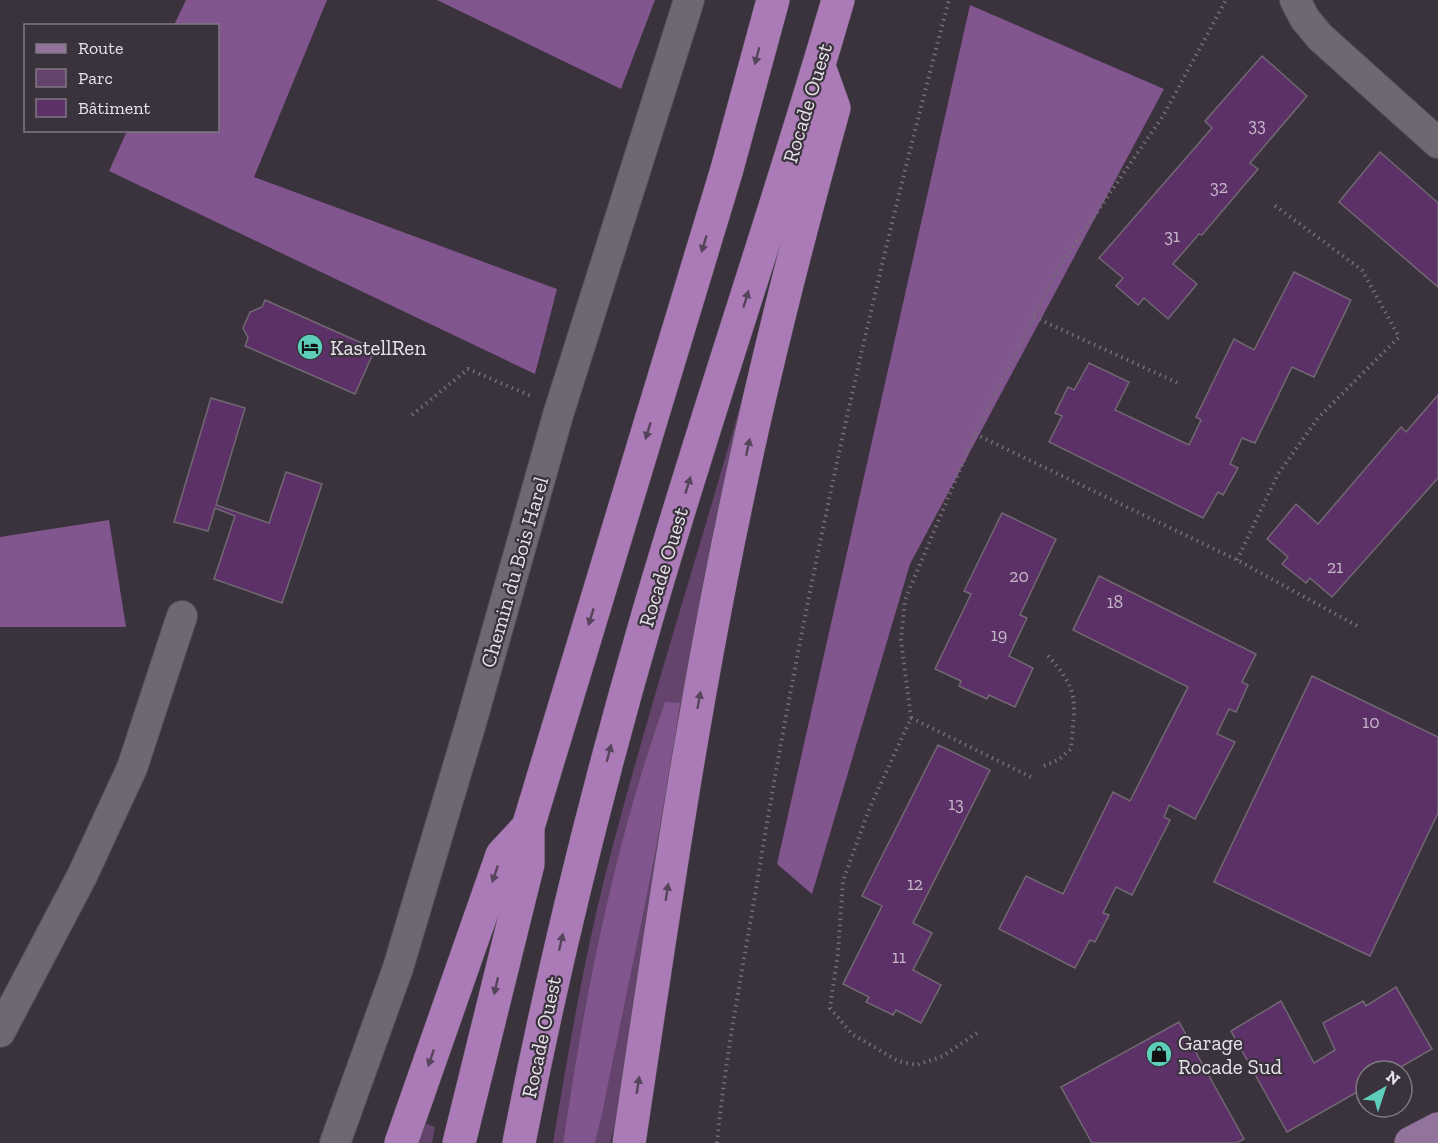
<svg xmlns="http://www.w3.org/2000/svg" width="1438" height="1143" font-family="'Zilla Slab',serif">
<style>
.green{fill:#64446c}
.forest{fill:#81558d}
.building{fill:#5c3167;stroke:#716873;stroke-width:1.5}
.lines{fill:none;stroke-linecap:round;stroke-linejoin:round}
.street-casing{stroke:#554e57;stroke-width:32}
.primary-casing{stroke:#554e57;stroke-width:34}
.highway-casing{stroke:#554e57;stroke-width:34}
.path{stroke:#756e77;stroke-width:4;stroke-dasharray:1.5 4.5;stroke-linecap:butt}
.street{stroke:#6f6772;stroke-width:30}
.primary{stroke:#92739b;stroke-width:33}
.highway{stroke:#aa7bb7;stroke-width:33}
.oneway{fill:#56445b}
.labels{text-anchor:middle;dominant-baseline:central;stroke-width:4.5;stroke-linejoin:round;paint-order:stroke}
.number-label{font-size:18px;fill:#c5b6c9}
.street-label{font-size:21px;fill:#e8e3ea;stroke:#3a323c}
.poi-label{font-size:21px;fill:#e8e3ea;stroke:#3a323c;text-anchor:start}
</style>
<rect width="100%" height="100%" fill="#3a323c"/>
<g class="green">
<path d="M755,353L625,1089L610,1143H595L669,782L679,703H665C614,845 585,993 563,1143H553C568,1054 583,964 605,876C650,700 707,528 755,353Z"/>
<polygon points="420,1121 435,1127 432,1143 412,1143"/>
</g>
<g class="forest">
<polygon points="186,0 327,0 254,177 557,289 535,374 109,171 127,131 218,130 218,26 174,25"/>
<polygon points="437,0 655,0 621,89"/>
<polygon points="970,5 1164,89 910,564 812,894 777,864"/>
<polygon points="109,520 126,627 0,627 0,537"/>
<path d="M665,702L680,703C661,842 629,977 602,1114L595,1143H563C585,993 614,845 665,702Z"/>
</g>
<g class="building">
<polygon points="1262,56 1307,96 1250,163 1258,169 1202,235 1199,234 1173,264 1197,284 1168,319 1144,298 1138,305 1116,286 1123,278 1099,258 1212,128 1205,121"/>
<polygon points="1380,152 1438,203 1438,287 1339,202"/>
<polygon points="1294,272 1351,300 1314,377 1292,367 1255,443 1242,438 1230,464 1238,468 1223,495 1218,492 1203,518 1049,442 1062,416 1055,413 1068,387 1074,390 1089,363 1129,382 1115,410 1189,445 1201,420 1196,417 1234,339 1254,350"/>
<polygon points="265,300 375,349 355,394 245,346 248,338 243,328 250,312 262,307"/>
<polygon points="1438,395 1438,478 1332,597 1310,578 1306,583 1282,564 1288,557 1267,539 1296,504 1318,524 1401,427 1406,432"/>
<polygon points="211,398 245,408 216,505 269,523 286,472 322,484 282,603 214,579 235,516 215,508 208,531 174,522"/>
<polygon points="1002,513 1056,539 1020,615 1027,618 1009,656 1033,668 1015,707 989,695 987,699 959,686 961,681 935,669 971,594 964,591"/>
<polygon points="1099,576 1256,654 1242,682 1248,685 1236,712 1229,709 1217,734 1235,742 1195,819 1169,805 1164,817 1170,820 1132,895 1116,887 1103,913 1109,915 1095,942 1090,940 1075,968 999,929 1026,876 1063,894 1113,792 1130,801 1188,687 1073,630"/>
<polygon points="1312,676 1438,737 1438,813 1370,956 1214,882"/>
<polygon points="938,745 990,770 913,923 932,933 913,970 941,985 921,1023 896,1010 893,1015 866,1002 869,997 843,984 882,906 862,896"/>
<polygon points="1396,987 1432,1049 1394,1071 1366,1071 1366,1087 1287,1132 1231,1031 1281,1001 1314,1063 1335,1050 1323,1023 1363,1001 1366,1006"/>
<polygon points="1179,1022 1244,1139 1236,1143 1092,1143 1061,1087"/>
</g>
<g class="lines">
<g class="street-casing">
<g id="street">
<polyline points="1295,0 1305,19 1320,37 1438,143"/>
<polyline points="0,1032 82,876 132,768 182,616"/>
<polyline points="335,1143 398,968 471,723 558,415 689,0"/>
</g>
</g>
<g class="primary-casing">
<polyline id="primary" points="1411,1143 1438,1129"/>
</g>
<g class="highway-casing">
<g id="highway">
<polyline points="401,1143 502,855 528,827"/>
<polyline points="459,1143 528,864 528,827 727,169 773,0"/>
<path d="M519,1143C553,967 596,794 646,621C706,413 778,208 838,0"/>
<path d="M629,1143C661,931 691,719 735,510C763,374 797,241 834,108L819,66"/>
</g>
</g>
<g class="path">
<polyline points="1034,317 1180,384"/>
<polyline points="412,415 468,369 531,396"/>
<polyline points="975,434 1237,560 1361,628"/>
<polyline points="1237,560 1278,474 1318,418 1399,337 1362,270 1274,205"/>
<polyline points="911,718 1031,777"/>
<path d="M1044,766L1058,760L1071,749C1075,697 1081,693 1045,652"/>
<polyline points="977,1033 943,1056 917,1065 898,1061 852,1034 830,1008 838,953 843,881 870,807 911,718 901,640 905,600 975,434 1059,267 1163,116 1226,0"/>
<path d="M717,1143C726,1049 745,958 760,865C808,574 873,285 949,0"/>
</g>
<use href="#street" class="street"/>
<use href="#primary" class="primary"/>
<use href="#highway" class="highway"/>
</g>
<defs><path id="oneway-solid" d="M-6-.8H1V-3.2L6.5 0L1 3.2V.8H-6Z" transform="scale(1.5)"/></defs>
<g class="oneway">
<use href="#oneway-solid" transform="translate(757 56) rotate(105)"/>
<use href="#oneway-solid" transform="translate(704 244) rotate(107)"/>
<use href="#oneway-solid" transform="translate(746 299) rotate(-73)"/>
<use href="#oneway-solid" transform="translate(648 431) rotate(107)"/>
<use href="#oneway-solid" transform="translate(748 447) rotate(-78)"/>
<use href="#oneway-solid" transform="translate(688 485) rotate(-73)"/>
<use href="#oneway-solid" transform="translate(591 617) rotate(107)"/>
<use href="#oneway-solid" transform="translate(699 700) rotate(-80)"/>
<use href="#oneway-solid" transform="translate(609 753) rotate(-75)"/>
<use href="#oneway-solid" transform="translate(495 874) rotate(109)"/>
<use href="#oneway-solid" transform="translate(667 892) rotate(-81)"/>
<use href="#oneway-solid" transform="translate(561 942) rotate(-77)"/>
<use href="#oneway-solid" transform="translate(496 986) rotate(103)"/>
<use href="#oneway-solid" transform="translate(431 1058) rotate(109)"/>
<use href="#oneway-solid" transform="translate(638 1085) rotate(-81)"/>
</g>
<defs>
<g id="hotel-disc" transform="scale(1.35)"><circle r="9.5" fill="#5dceb9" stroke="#3a323c"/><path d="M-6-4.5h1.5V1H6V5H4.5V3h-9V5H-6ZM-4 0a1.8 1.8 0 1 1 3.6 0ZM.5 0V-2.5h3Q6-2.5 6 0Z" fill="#111"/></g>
<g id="shop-disc" transform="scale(1.35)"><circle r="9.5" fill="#5dceb9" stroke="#3a323c"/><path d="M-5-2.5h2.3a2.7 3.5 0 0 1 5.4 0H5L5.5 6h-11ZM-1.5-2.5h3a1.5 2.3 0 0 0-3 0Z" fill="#111"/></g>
</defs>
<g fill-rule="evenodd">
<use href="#hotel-disc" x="310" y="347"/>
<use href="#shop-disc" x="1159" y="1054"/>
</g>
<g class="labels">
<g class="number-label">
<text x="1257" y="125">33</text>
<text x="1219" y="187">32</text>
<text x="1172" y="236">31</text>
<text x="1335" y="567">21</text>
<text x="1019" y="576">20</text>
<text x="1115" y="602">18</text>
<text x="999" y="635">19</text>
<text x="1371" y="722">10</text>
<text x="956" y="804">13</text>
<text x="915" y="884">12</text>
<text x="899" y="957">11</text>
</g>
<g class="street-label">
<text transform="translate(807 103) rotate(-73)">Rocade Ouest</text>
<text transform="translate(663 567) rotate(-73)">Rocade Ouest</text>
<text transform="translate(514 572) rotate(-74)">Chemin du Bois Harel</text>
<text transform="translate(541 1037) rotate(-78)">Rocade Ouest</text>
</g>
<g class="poi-label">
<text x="330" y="347">KastellRen</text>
<text x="1178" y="1042">Garage<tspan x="1178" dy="24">Rocade Sud</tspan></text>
</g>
</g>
<rect x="24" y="24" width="195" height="108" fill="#3a323c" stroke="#807982" stroke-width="1.5"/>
<rect x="36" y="44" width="30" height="9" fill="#92739b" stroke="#807982" stroke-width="1.5"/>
<text x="78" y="54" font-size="18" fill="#e8e3ea">Route</text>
<rect x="36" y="69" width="30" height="18" fill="#64446c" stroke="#807982" stroke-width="1.5"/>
<text x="78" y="84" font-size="18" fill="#e8e3ea">Parc</text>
<rect x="36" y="99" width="30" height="18" fill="#5c3167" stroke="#807982" stroke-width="1.5"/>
<text x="78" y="114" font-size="18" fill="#e8e3ea">Bâtiment</text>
<g transform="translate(1384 1089) rotate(39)"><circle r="28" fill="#3a323c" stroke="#807982" stroke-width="1.5"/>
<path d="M0-4.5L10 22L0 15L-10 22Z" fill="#5dceb9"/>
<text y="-9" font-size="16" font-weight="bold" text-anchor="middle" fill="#e8e3ea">N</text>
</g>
</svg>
